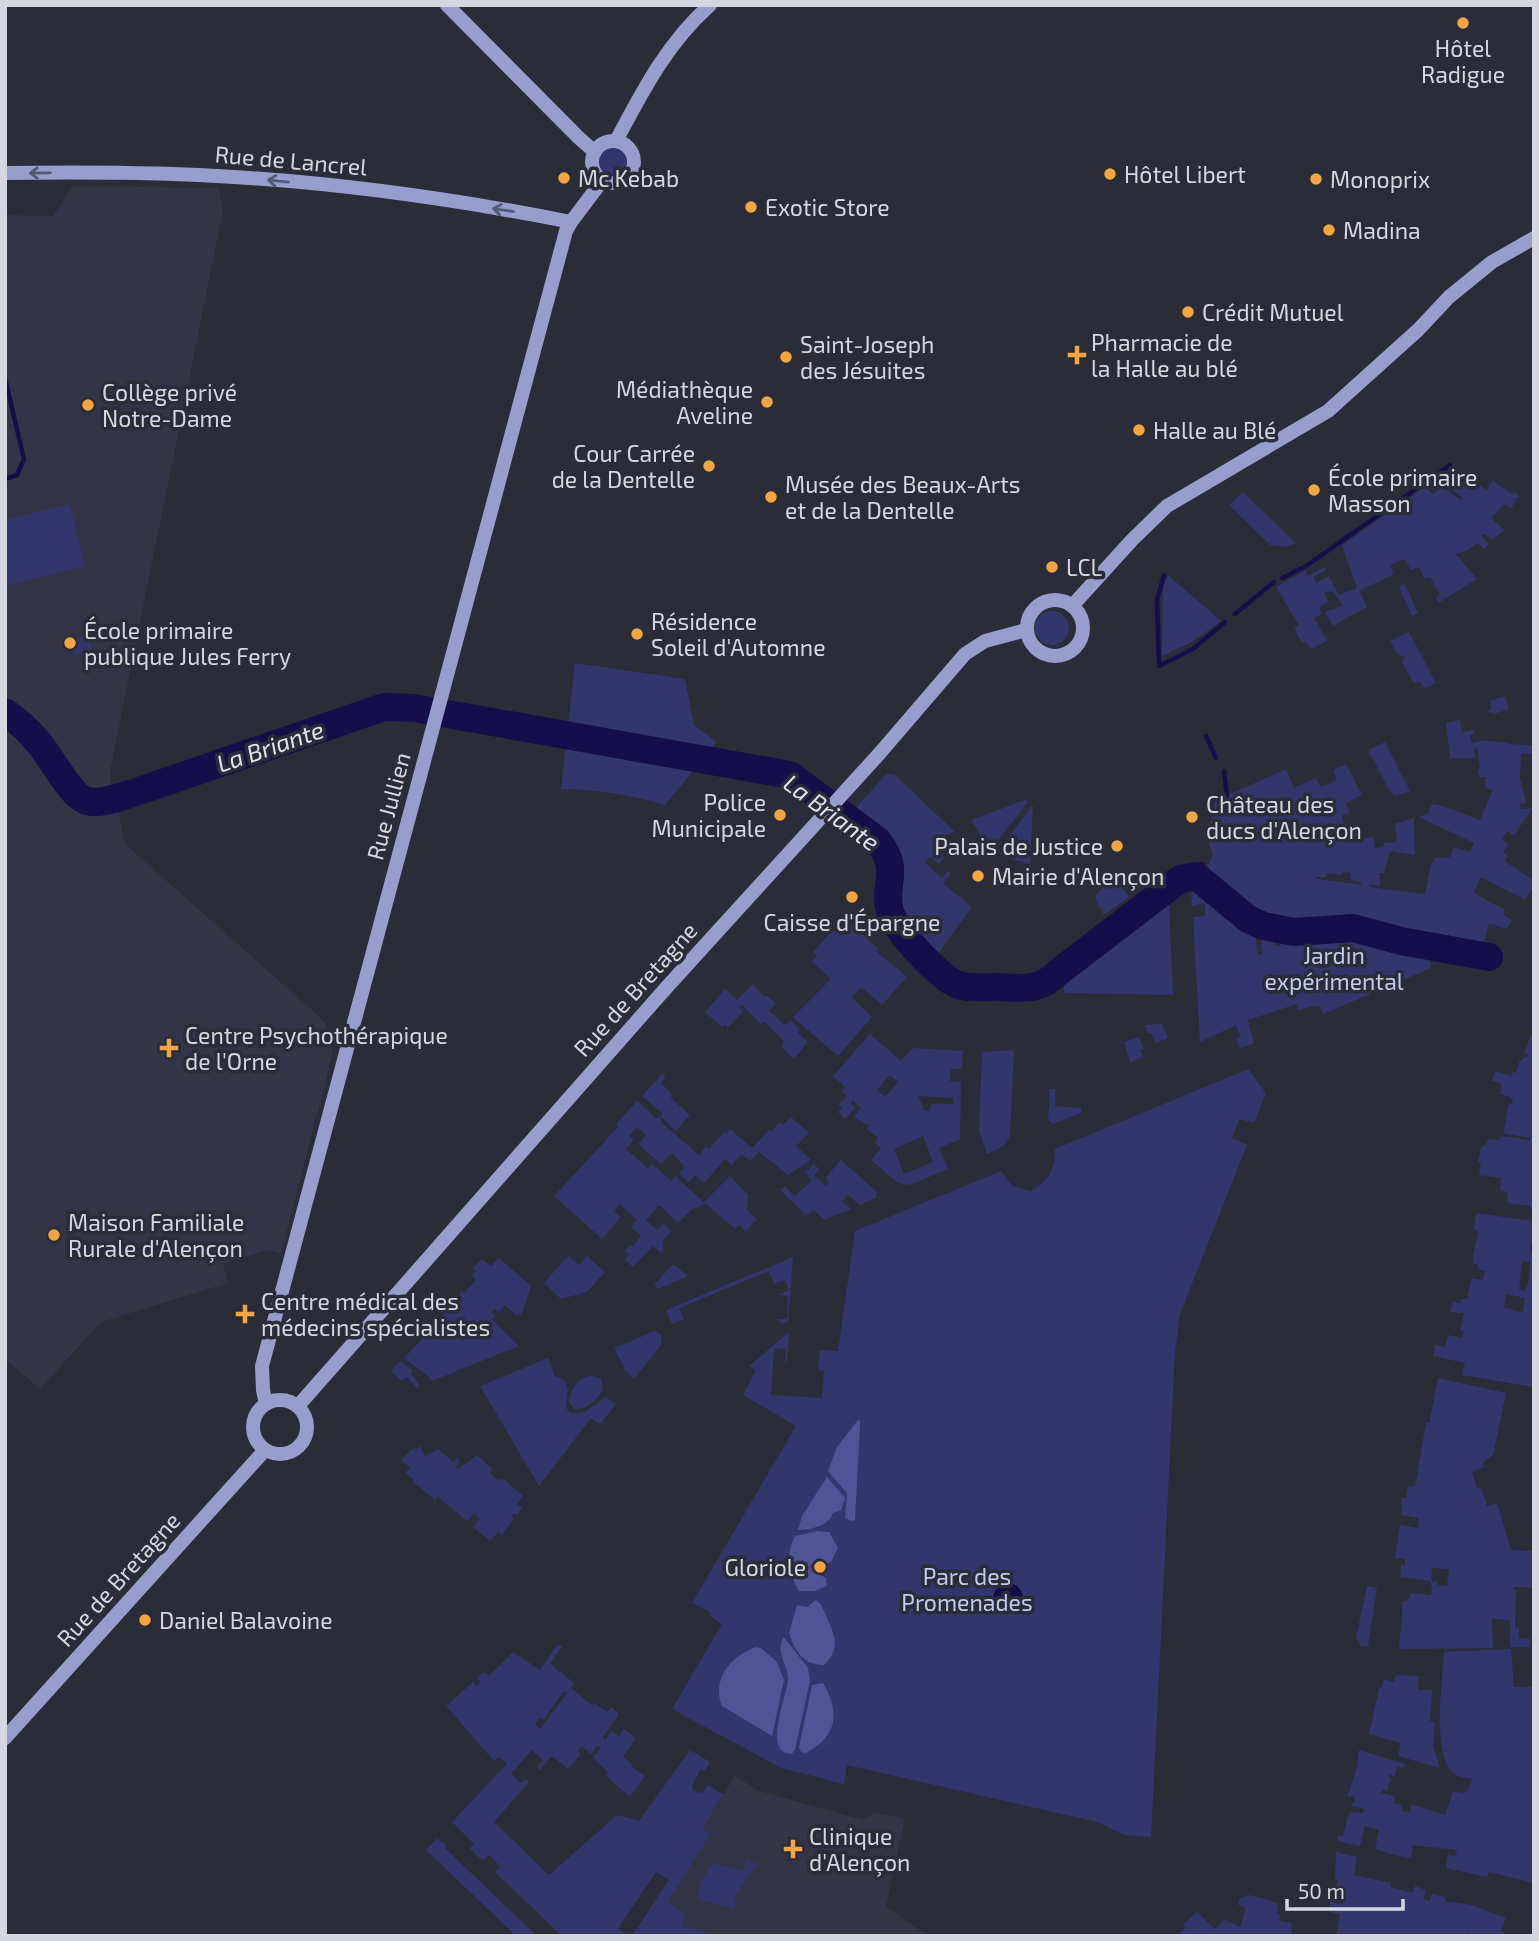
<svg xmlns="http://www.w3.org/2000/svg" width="1539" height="1941" font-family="'Exo 2',sans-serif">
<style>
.built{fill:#333445}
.green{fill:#34356c;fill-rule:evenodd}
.forest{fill:#505394}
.water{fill:#160e4a}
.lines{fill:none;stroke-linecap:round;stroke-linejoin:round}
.stream{stroke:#160e4a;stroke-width:4.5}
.river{stroke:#160e4a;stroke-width:28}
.secondary{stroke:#989dcd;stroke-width:14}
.oneway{stroke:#565973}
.poi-dot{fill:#f2a541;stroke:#2a2c37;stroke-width:2.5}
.labels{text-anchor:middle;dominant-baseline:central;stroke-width:7;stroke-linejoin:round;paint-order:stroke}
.poi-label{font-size:23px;fill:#d6d7de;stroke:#2a2c37;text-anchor:start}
.street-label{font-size:23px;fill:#d6d7de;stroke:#2a2c37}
.park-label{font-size:23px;fill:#c4c8ef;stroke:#2a2c37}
.water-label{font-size:24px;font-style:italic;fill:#dfe1f5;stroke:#2a2c37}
</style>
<rect width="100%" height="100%" fill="#2a2c37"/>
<g class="built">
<polygon points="73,186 219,188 223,211 110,771 111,789 85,794 36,721 5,701 5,215 53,216"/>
<polygon points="5,712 21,723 40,743 76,794 85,801 95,802 116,797 125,844 321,1018 326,1024 333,1052 281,1254 272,1251 261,1252 223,1264 228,1283 101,1322 40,1389 5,1359"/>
<polygon points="735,1776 759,1791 863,1820 875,1812 905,1819 886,1906 928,1936 632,1936"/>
</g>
<g class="green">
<circle cx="613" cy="161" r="15"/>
<polygon points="1453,465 1486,490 1493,481 1512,494 1514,492 1519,496 1517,499 1513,498 1516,501 1511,508 1504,504 1491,518 1505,530 1492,540 1484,534 1481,536 1489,544 1484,549 1478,543 1468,550 1456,554 1477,579 1438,603 1436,598 1440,595 1430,577 1425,579 1419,567 1411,570 1404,559 1390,565 1394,574 1359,591 1367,607 1333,626 1325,612 1343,606 1333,591 1324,593 1328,602 1319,607 1322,614 1314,618 1327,641 1311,649 1306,641 1302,643 1294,628 1299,625 1276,587 1305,571 1308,576 1325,567 1326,570 1313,577 1316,583 1329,576 1339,595 1357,588 1342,545 1425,487 1433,494 1442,487 1461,500 1463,498 1439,479"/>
<polygon points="1243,492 1296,543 1286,547 1270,545 1229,505"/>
<polygon points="70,504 85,566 5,586 5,520"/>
<polygon points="1168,575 1221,621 1192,642 1162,656 1163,587"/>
<polygon points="1405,584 1418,613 1412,616 1399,587"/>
<circle cx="1052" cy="628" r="17"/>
<polygon points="1409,632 1436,683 1425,688 1419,681 1414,684 1402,662 1405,656 1398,655 1390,641"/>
<polygon points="90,634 92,654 74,655 73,643 76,643 76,639 81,637 80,635"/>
<path d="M575,663L685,679L694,725L717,742L665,805C631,795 597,789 561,789Z"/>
<polygon points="1505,696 1509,709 1494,714 1487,712 1491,708 1490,701"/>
<path d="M1460,720L1462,732L1474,730V734L1470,735L1472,743C1488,736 1513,747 1534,745V753L1521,754L1520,778L1526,803L1520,804L1521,809L1532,808L1514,836L1507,831L1502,840L1509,844L1503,852L1508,856L1505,861L1534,881V886L1525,900L1481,877L1474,893L1505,910L1503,915L1512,920L1507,929L1496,926L1495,923L1494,925L1489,923L1484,943L1486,949L1454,948L1460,940L1448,935L1444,945L1351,921L1276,922L1253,912L1225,890L1206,869L1213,855L1207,838L1215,801L1286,769L1294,788L1316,778L1321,787L1337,780L1333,770L1346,764L1362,795L1346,803L1350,813L1342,815L1348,843L1374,836L1375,848L1383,847L1384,843L1397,842L1395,824L1414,818L1415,855L1390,851L1384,873H1379L1380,886L1370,884L1369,887L1425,894L1431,865L1435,858L1450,857L1454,847L1470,852L1474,843L1419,817L1429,813L1431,804L1443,806L1480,820L1493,790L1486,788L1485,777H1479L1478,770L1480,769L1477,748L1474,749L1475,758H1450L1446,723ZM1344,872L1351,873L1350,879L1361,882V885L1317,879L1316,877H1326L1327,873L1341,875Z"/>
<polygon points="1385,742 1410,791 1396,796 1391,793 1368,750"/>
<path d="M886,774H894L955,832L937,838L944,858L939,864L930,857L925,863L942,878L948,871L951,874L943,883L972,907L939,952L936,951L933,954L920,941L923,937L898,910C898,891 904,859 892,843C883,831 866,821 853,811Z"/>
<polygon points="1025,800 1028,802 993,847 985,842 971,820"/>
<polygon points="1032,806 1033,806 1030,864 1004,857 997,852"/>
<polygon points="1113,876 1129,897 1104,915 1096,901 1096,895"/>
<polygon points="1204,886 1255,934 1258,955 1262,954 1261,936 1275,940 1275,945 1280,946 1282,940 1295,937 1294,932 1353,928 1426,946 1431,968 1323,1014 1319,1005 1298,1010 1297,1004 1248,1020 1254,1043 1240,1049 1236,1039 1241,1036 1236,1025 1200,1042 1193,917 1205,916 1205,903 1192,906 1191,894 1194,892 1193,888"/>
<polygon points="1169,902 1173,995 1064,993 1064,979"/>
<polygon points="843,915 878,949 876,951 907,977 882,1005 861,987 851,997 872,1017 838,1056 793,1017 831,979 812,962 817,956 813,952 831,932 836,931"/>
<polygon points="753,984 764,997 766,995 776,1003 769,1011 785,1025 790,1020 800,1029 798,1033 808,1042 794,1059 783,1049 782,1045 784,1041 764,1022 761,1024 742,1005 739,1008 743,1011 728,1028 725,1025 722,1027 705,1012 725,989 737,1000"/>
<polygon points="1157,1024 1162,1024 1168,1038 1156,1043 1151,1033 1148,1033 1145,1025"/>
<path d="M870,1034L901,1061L913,1048L963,1051L962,1069H951L950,1081L961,1082L960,1139L939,1148L948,1169L910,1185L898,1183L871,1160L881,1148L875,1143L878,1138L867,1129L869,1126L854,1117L861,1108L853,1101L851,1104L855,1108L845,1119L838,1112L842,1108L839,1105L847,1096L842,1091L845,1087L833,1076ZM890,1075L898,1082L885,1097L877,1090ZM918,1096L953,1098V1104H931L930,1111H925ZM923,1136L933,1162L904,1174L894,1149Z"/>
<polygon points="1531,1035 1534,1036 1534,1132 1531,1137 1534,1138 1534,1211 1529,1206 1507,1203 1508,1192 1500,1191 1501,1178 1479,1175 1481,1163 1478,1162 1481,1147 1487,1143 1488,1139 1499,1140 1500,1136 1530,1140 1530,1138 1503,1133 1509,1104 1512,1104 1513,1102 1510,1097 1500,1094 1502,1084 1492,1081 1495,1071 1511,1076 1512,1072 1516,1073 1520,1060 1522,1061 1523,1057 1527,1058 1528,1054 1524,1053"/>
<polygon points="1139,1037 1144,1049 1140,1050 1143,1057 1130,1062 1124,1042"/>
<polygon points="1014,1050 1010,1136 1004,1146 987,1154 979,1131 982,1052"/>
<path d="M1248,1069L1266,1093L1254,1123L1239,1119L1232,1138L1247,1145L1180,1314L1175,1352L1151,1837L1124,1835L1097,1822L847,1765L844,1784L781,1768L672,1709L722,1624L710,1616L711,1613L692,1603L796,1426L743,1395L756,1370L749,1366L789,1332L787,1362H785L786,1349L774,1348L771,1395L822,1398L824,1371L818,1370L820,1350L838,1351L855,1231L1001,1171L1012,1186L1030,1191C1049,1182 1055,1169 1055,1149Z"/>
<polygon points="662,1074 666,1077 661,1083 672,1094 671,1098 690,1115 676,1131 662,1117 660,1119 662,1123 699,1155 706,1147 709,1149 724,1132 726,1134 730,1129 752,1148 770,1129 772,1131 779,1122 783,1125 791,1117 809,1133 796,1146 811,1160 788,1175 759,1152 750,1161 741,1154 732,1165 725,1159 704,1183 695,1175 689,1182 679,1174 685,1166 671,1153 661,1164 638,1144 646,1135 637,1127 629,1136 634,1140 626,1149 648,1168 652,1164 671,1181 675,1176 704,1202 730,1176 748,1195 747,1210 757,1219 746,1231 739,1225 735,1229 706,1204 692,1209 678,1223 659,1205 646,1220 657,1230 664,1224 671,1231 662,1242 664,1250 661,1253 653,1246 633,1267 625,1260 629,1254 625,1251 630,1245 633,1246 641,1236 631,1227 637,1220 620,1204 614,1211 621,1217 602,1239 554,1196 618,1127 616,1124 637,1101 657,1119 663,1114 642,1096"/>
<polygon points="1050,1089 1055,1089 1055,1106 1081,1108 1081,1113 1053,1124 1048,1120"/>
<polygon points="841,1160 877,1192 876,1198 860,1205 848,1195 842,1202 851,1209 824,1220 814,1210 806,1215 780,1190 785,1186 794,1196 812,1181 804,1171 808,1170 814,1164 819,1169 814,1175 826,1186 829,1183 826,1177"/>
<path d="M1476,1213L1534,1221V1245H1531V1252L1534,1253V1387L1462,1375L1465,1363L1433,1356L1435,1345L1445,1347L1448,1335L1462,1338L1464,1332L1460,1330L1464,1313L1450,1312L1453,1301L1460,1303L1461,1299H1467L1472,1278L1483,1280L1485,1271L1478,1269V1265L1472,1263L1478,1231L1474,1229ZM1522,1261L1530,1262L1528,1285H1526V1291L1519,1290ZM1506,1294L1525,1298L1523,1312L1504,1308Z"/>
<polygon points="568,1256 579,1265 587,1256 605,1272 587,1292 561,1299 544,1283"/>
<polygon points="793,1257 788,1322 782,1324 777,1319 787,1319 788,1296 778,1295 789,1290 785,1280 774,1284 769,1271 679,1308 684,1319 672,1324 666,1310"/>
<polygon points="499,1258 531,1286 521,1316 518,1314 516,1315 505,1305 499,1312 495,1309 491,1313 495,1316 492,1319 519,1346 432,1381 428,1376 404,1358 434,1327 462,1291 464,1293 476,1280 472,1275 476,1271 473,1268 482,1259 491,1266"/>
<polygon points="673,1264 688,1276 658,1289 654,1285"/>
<polygon points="655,1331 661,1335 661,1345 634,1379 626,1371 614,1348"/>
<polygon points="548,1358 555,1376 564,1380 568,1389 566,1408 571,1413 583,1413 606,1397 616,1404 600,1424 591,1418 539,1486 480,1386"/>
<polygon points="400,1361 413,1371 411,1374 420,1386 416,1388 407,1377 401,1381 391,1371"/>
<path d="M592,1375L601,1379L603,1390C597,1400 586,1410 574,1409L569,1402C571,1387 577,1379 592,1375Z"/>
<path d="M1438,1378L1506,1393L1493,1455L1483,1462L1484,1467L1472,1472L1477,1488L1482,1489L1487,1506L1497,1503L1511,1550L1534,1551V1588L1514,1587L1513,1590H1516L1515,1628L1519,1629V1638L1530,1639V1647H1510V1620L1492,1619L1493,1648L1399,1649L1403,1601H1407L1411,1593L1431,1595L1432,1585L1430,1581L1400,1577L1401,1565H1405V1559L1395,1558L1400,1525L1418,1528L1419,1518L1401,1515L1402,1498H1406L1408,1486H1415L1426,1423H1429ZM1432,1568L1449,1569L1447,1586L1438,1585V1582L1431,1581Z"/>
<polygon points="420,1446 425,1456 438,1449 453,1462 457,1458 460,1462 456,1466 458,1469 477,1455 492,1469 490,1473 499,1481 502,1478 523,1496 517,1504 522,1508 517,1515 514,1513 511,1516 514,1519 502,1535 498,1532 490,1541 473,1527 480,1519 474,1513 467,1521 438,1497 435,1500 413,1482 414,1480 406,1473 410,1467 401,1460 414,1447 417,1449"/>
<polygon points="1367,1586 1377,1588 1368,1646 1361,1646 1356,1638"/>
<path d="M558,1644L562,1647L550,1664L574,1683L571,1688L592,1705L594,1703L607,1712L611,1707L619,1714L603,1737L606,1739L611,1731L619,1736L624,1729L636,1738L623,1757L633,1765L632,1767L645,1776L630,1797L606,1776L608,1772L593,1758L601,1748L598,1745L591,1754L581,1746L578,1751L581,1754L568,1769L552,1756L540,1770L537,1767L543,1760L532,1750L511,1774L521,1783L525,1779L529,1782L494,1822L549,1875L617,1815L639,1821L690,1750L710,1762L705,1771L701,1769L692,1785L693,1790L698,1793L703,1792L707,1785L723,1794L702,1830L711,1833L668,1901L685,1914L682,1926L718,1936H632L669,1880L656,1872L618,1928L629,1936H562L495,1872L500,1866L489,1855L483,1861L470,1849L474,1844L452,1822L507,1764L499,1757L494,1761L446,1706L473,1682L476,1686L481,1682L477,1678L484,1672L489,1676L513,1652L540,1670ZM564,1691L567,1693L540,1729L535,1724L540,1718L543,1720Z"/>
<path d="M1511,1649L1514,1687H1534V1883L1489,1872L1487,1877L1446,1868L1448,1854L1455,1857L1457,1850L1413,1845L1411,1857L1405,1858L1375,1849L1379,1830L1365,1826L1360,1846L1337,1841L1338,1836H1343L1349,1812L1363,1813L1364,1809L1351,1806L1352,1803H1355V1796L1347,1797L1357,1767L1359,1750L1405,1764L1404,1768L1397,1766L1394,1777L1389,1774L1388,1777L1391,1778L1387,1791L1383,1789L1381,1793L1395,1796L1394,1803L1402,1805V1811L1410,1812L1411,1804L1445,1815L1453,1791L1462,1793L1468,1791L1472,1779C1467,1778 1460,1777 1456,1775C1430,1760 1443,1678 1444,1652Z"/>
<polygon points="1396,1675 1419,1676 1418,1690 1432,1690 1430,1721 1435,1722 1433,1746 1440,1768 1398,1756 1401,1743 1369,1734 1379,1688 1382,1688 1384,1679 1394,1682"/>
<polygon points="437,1838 446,1845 445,1848 537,1936 516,1936 426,1850"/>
<polygon points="1336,1852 1357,1857 1354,1875 1391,1883 1390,1887 1413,1893 1415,1886 1426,1890 1423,1899 1430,1901 1432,1894 1445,1897 1445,1901 1472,1905 1506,1918 1501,1931 1509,1936 1471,1936 1467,1932 1466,1935 1461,1934 1460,1936 1336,1936 1340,1914 1329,1912 1330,1901 1342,1905 1343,1901 1341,1899 1343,1890 1336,1888 1337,1880 1335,1879"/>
<polygon points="747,1860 760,1864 755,1867 734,1897 736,1901 734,1909 697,1899 701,1881 713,1863 743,1871"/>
<polygon points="1249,1895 1278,1903 1277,1913 1280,1914 1279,1921 1291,1923 1292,1936 1228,1936 1226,1934 1222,1936 1219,1933 1217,1936 1176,1936 1186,1928 1183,1924 1197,1912 1215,1929 1225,1919 1240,1927 1246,1907 1238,1905 1240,1898"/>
</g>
<g class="forest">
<polygon points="858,1420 860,1421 860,1426 855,1520 851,1521 845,1518 847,1493 828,1471 837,1447"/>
<path d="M827,1477L845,1498L841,1510L833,1513C827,1527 813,1529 798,1530L802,1516Z"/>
<path d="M817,1531L829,1532L838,1548L831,1562L827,1563L820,1558L816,1559L810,1566C813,1576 819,1573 826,1578L827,1586L815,1591H799C789,1574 785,1554 795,1536Z"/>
<path d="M816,1600C822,1604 822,1607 825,1613C832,1632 844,1646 824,1665C803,1665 795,1651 789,1633L797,1605L807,1607Z"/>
<path d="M784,1637L808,1668L810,1681L795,1749L792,1754C762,1754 787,1696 788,1680C789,1665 774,1652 784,1637Z"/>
<path d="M756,1647L761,1648L777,1662L784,1680L772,1736L722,1706C711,1679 731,1656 756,1647Z"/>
<path d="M823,1683C840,1712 838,1736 806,1753L801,1752L799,1747L812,1685Z"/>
</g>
<circle class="water" cx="1008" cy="1598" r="15"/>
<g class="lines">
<g class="stream">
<polyline points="5,378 24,459 17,475 5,479"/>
<polyline points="1164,575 1157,600 1159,666 1193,649 1225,622"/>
<polyline points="1282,578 1306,566 1450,465"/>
<polyline points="1235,614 1274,582"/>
<polyline points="1206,736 1216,758"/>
<polyline points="1224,771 1227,796"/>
<polyline points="1196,876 1202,864"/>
</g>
<path class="river" d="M5,712C18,721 28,730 38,742C50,755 71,797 87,801C101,805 122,796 136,792L384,707L414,708L790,775L878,841C902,872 882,883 890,912C896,931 940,979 959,985C970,989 985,987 996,987C1019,988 1039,992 1056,974L1180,879L1196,876L1248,919L1263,926L1294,932L1353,928L1401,941L1489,957"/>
<g class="secondary">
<polyline points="447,5 579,138 595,152"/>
<path d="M616,141C642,92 667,43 710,5"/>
<circle cx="613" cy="162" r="21"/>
<path d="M5,173C81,172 158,172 234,177C347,184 460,200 571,222"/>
<circle cx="1055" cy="628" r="28"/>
<polyline points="1072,606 1132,540 1167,506 1328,411 1418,330 1449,297 1492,262 1534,238"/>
<circle cx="280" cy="1427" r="27"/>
<polyline points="266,1404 263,1390 262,1366 566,231 571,222 602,181"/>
<polyline points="298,1406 666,988 879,754 965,654 985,641 1026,630"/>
<polyline points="5,1738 265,1450"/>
</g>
</g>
<defs><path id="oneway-shaft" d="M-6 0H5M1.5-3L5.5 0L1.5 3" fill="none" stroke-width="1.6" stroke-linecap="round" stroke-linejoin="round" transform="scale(1.75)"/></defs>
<g class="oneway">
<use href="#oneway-shaft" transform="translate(40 173) rotate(179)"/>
<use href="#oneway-shaft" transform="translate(278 181) rotate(-174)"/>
<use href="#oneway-shaft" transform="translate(503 210) rotate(-171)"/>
</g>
<g class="poi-dot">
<circle cx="1463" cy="23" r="7"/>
<circle cx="1110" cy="174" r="7"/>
<circle cx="564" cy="178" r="7"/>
<circle cx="1316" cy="179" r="7"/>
<circle cx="751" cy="207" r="7"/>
<circle cx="1329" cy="230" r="7"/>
<circle cx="1188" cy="312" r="7"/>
<path d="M1073.5 344.5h7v7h7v7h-7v7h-7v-7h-7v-7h7z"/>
<circle cx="786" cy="357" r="7"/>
<circle cx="767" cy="402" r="7"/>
<circle cx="88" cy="405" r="7"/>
<circle cx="1139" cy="430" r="7"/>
<circle cx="709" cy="466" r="7"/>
<circle cx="1314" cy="490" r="7"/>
<circle cx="771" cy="497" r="7"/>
<circle cx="1052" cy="567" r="7"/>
<circle cx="637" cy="634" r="7"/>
<circle cx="70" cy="643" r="7"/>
<circle cx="780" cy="815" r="7"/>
<circle cx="1192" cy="817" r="7"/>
<circle cx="1117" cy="846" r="7"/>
<circle cx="978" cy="876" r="7"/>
<circle cx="852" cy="897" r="7"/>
<path d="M165.5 1037.5h7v7h7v7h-7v7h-7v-7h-7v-7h7z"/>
<circle cx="54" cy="1235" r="7"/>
<path d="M241.5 1303.5h7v7h7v7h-7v7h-7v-7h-7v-7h7z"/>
<circle cx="820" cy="1567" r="7"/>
<circle cx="145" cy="1620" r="7"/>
<path d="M789.5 1838.5h7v7h7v7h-7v7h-7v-7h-7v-7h7z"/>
</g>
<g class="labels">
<g class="poi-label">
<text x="1463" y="48" text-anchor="middle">Hôtel<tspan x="1463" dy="26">Radigue</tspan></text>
<text x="1124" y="174">Hôtel Libert</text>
<text x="578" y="178">Mc Kebab</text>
<text x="1330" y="179">Monoprix</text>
<text x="765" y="207">Exotic Store</text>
<text x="1343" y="230">Madina</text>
<text x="1202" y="312">Crédit Mutuel</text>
<text x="1091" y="342">Pharmacie de<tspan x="1091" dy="26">la Halle au blé</tspan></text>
<text x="800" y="344">Saint-Joseph<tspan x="800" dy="26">des Jésuites</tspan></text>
<text x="753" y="389" text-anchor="end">Médiathèque<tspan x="753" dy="26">Aveline</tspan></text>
<text x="102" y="392">Collège privé<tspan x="102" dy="26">Notre-Dame</tspan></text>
<text x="1153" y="430">Halle au Blé</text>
<text x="695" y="453" text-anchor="end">Cour Carrée<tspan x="695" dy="26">de la Dentelle</tspan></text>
<text x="1328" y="477">École primaire<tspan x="1328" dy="26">Masson</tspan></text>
<text x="785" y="484">Musée des Beaux-Arts<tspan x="785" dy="26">et de la Dentelle</tspan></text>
<text x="1066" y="567">LCL</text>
<text x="651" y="621">Résidence<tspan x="651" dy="26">Soleil d'Automne</tspan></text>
<text x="84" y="630">École primaire<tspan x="84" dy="26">publique Jules Ferry</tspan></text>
<text x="766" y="802" text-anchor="end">Police<tspan x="766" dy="26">Municipale</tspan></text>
<text x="1206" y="804">Château des<tspan x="1206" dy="26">ducs d'Alençon</tspan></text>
<text x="1103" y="846" text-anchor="end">Palais de Justice</text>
<text x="992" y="876">Mairie d'Alençon</text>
<text x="852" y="922" text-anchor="middle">Caisse d'Épargne</text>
<text x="185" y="1035">Centre Psychothérapique<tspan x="185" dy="26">de l'Orne</tspan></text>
<text x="68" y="1222">Maison Familiale<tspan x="68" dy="26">Rurale d'Alençon</tspan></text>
<text x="261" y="1301">Centre médical des<tspan x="261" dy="26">médecins spécialistes</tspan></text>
<text x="806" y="1567" text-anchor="end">Gloriole</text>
<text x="159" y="1620">Daniel Balavoine</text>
<text x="809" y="1836">Clinique<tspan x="809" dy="26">d'Alençon</tspan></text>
</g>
<g class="street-label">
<text transform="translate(291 160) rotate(5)">Rue de Lancrel</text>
<text transform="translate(388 806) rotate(-75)">Rue Jullien</text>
<text transform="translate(635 989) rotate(-48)">Rue de Bretagne</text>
<text transform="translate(118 1579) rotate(-48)">Rue de Bretagne</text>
</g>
<g class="park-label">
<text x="1334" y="955">Jardin<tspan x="1334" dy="26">expérimental</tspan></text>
<text x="967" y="1576">Parc des<tspan x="967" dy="26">Promenades</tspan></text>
</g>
<g class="water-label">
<text transform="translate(270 746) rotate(-19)">La Briante</text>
<text transform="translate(832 812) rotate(36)">La Briante</text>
</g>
</g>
<rect width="1539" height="1941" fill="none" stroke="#d6d7de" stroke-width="14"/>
<path d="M1287 1899v10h116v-10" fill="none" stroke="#d6d7de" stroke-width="3.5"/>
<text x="1298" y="1899" font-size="21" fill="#d6d7de" stroke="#2a2c37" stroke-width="5" paint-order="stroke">50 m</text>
</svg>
